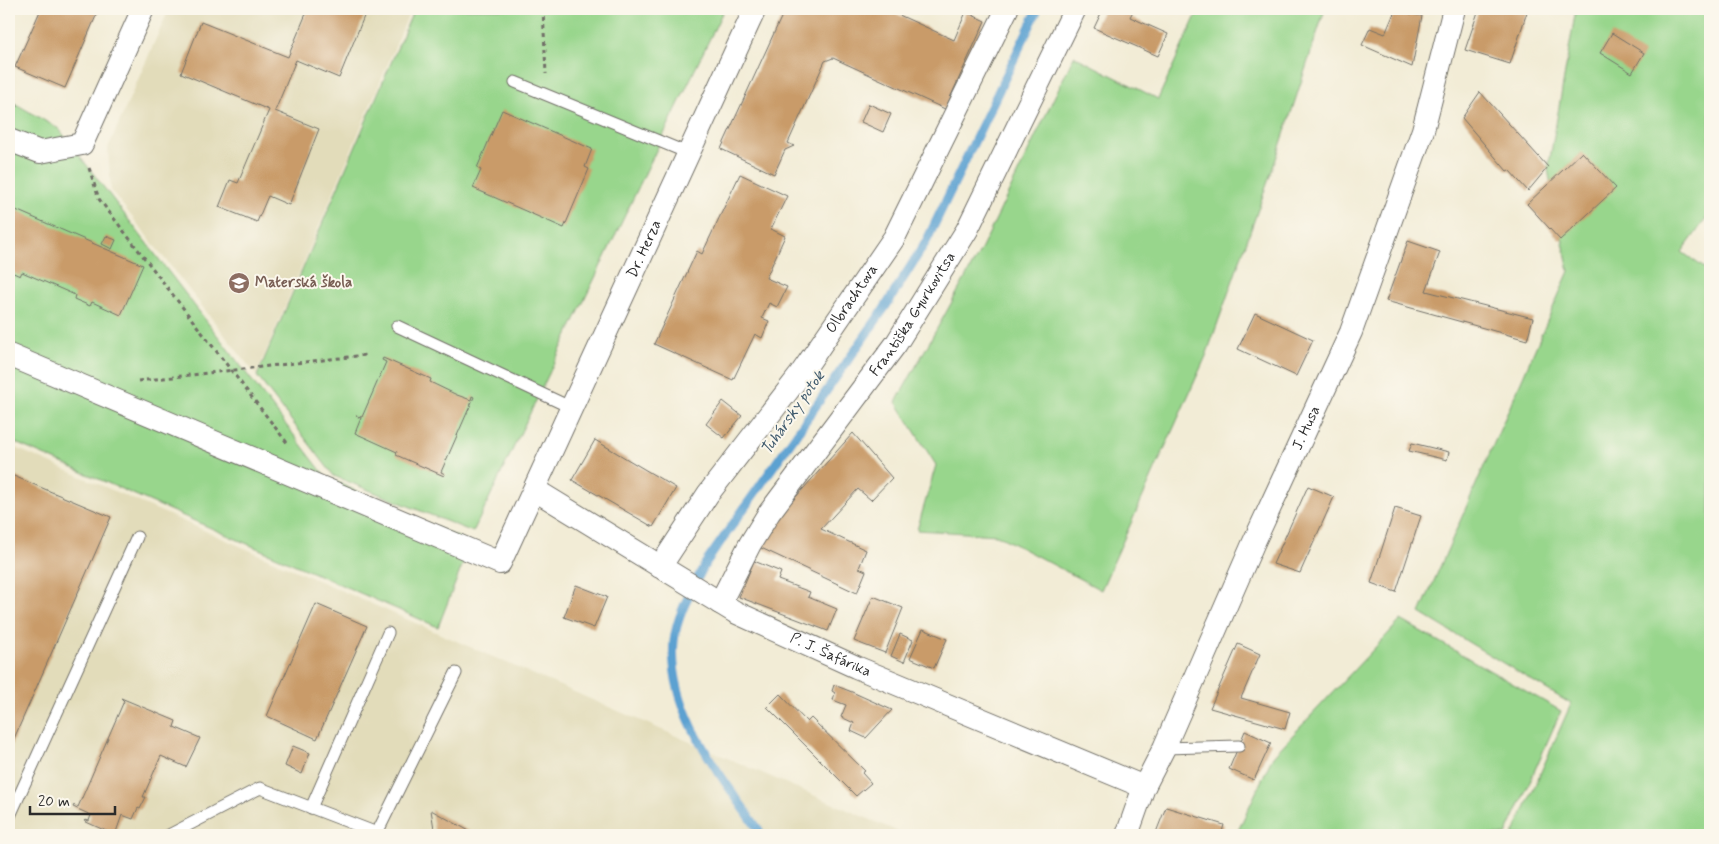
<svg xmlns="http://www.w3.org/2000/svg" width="1719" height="844" font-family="Mynerve,sans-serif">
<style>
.built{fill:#e2dcba}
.green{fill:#98d68c;stroke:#62805c}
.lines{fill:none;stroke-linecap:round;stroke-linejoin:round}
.stream{stroke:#5ca1d1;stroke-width:9}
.building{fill:#c99b69}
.lane-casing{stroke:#716f67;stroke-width:13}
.street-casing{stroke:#716f67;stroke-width:24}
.path{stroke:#716f67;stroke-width:3;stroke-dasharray:4 4;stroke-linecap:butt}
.lane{stroke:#fff;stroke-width:11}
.street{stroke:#fff;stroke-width:22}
.labels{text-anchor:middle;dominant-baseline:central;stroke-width:4;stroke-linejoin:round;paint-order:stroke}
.street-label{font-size:15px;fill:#2b2b2b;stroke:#fbf7ec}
.education-label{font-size:15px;font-weight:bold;fill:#785e54;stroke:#fbf7ec;text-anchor:start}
.water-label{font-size:16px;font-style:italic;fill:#3f5a6d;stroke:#fbf7ec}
</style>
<rect width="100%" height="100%" fill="#fbf7ec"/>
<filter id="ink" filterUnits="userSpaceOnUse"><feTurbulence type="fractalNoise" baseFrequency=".02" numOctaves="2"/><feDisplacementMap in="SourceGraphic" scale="10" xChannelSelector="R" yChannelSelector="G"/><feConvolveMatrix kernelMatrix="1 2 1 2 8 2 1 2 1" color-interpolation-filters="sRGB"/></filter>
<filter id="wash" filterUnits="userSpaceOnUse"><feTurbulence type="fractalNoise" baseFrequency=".0096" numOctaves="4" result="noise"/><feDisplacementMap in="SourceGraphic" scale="20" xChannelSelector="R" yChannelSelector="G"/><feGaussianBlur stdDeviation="1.12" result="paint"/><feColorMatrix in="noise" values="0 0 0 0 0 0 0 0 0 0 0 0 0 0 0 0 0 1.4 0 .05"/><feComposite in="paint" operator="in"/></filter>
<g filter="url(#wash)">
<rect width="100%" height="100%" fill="#f2ecd6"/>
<g class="built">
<polygon points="169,9 411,9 256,375 111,190 108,148"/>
<polygon points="9,445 502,661 906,835 9,835"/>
</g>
<g class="green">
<polygon points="414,9 724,9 473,532 334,476 257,376"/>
<polygon points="1199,9 1325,9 1277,156 1206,356 1101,590 997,535 917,530 936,465 896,402 982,248 1074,56 1158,99"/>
<polygon points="1576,9 1706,9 1710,12 1710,213 1682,252 1710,272 1710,835 1513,835 1571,704 1420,613 1569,271 1548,170"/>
<polygon points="9,100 59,129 326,477 471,543 438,627 9,440"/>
<polygon points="1401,620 1561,711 1506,835 1236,835 1273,756"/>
</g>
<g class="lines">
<path class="stream" d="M762,835C724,778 667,714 674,641C677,614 693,588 705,564L884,309L927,240L1038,9"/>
</g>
<g id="blocks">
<g class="building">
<polygon points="41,9 99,9 65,88 15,67"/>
<polygon points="308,9 367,9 339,78 296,60 275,111 319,129 289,205 268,196 257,222 219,207 230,180 238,183 269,110 181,73 201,22 288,57"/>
<polygon points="785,9 886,9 954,40 966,12 985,21 945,109 833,58 825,61 788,143 794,146 785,150 774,174 721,149"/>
<polygon points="1103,9 1134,9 1130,17 1168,34 1158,56 1094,28"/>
<polygon points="1479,9 1528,9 1510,64 1465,50"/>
<polygon points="1395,11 1422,16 1412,67 1362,45 1370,28 1385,34"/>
<polygon points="1612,33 1644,53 1632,73 1600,53"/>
<polygon points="1480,92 1548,167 1528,191 1509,170 1507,171 1462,118"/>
<polygon points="869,104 891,114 883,132 861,122"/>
<polygon points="502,110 592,149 585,167 589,169 564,228 473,188 481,170 477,168"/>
<polygon points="1582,152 1616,188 1560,240 1527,204"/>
<polygon points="740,174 787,196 771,229 785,236 766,278 787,287 777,307 769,303 762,318 769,321 762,338 755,334 733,380 654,344 697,251 702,254"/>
<polygon points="9,207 143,265 121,315 92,302 90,306 74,299 75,295 22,272 20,276 9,271"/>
<polygon points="106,236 116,240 112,249 102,244"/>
<polygon points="1408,241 1440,252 1426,291 1533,318 1527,340 1386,301"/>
<polygon points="1255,313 1313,340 1296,376 1238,349"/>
<polygon points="383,358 431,379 430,382 457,395 471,400 472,396 474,397 441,472 445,474 444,476 396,455 397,452 355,433 361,418 356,416 362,417 386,362 382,360"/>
<polygon points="723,401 742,416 724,438 706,424"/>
<polygon points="853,433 892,478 871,500 858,489 821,529 866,550 859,568 866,571 857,593 759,547 770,526"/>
<polygon points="595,440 676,488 653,527 572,480"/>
<polygon points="1412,443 1449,452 1447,460 1409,451"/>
<polygon points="9,474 111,517 9,750"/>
<polygon points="1308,486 1334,497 1300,573 1273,564"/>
<polygon points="1395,508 1421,516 1396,592 1371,583"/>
<polygon points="754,561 781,572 778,580 810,592 808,597 837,609 828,631 739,597"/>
<polygon points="576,585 607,597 594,628 564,617"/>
<polygon points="873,596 903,608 885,653 854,641"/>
<polygon points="316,604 367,626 317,739 267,716"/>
<polygon points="923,629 947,639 934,668 910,658"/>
<polygon points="900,634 913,640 904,662 891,656"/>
<polygon points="1238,644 1260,654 1241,698 1290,712 1285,729 1210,708"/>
<polygon points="834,685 852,692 892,710 866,738 851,731 854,723 841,717 846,705 833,700 835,693 832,691"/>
<polygon points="780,694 807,722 811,718 865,771 862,773 871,783 856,796 767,707"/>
<polygon points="121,698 176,721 174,727 200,738 186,767 161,756 143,797 146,797 140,809 138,808 133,819 122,815 115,835 84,821 85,820 89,821 91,815 73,807 74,805 78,807 124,701"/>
<polygon points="1245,731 1271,743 1254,780 1229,769"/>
<polygon points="293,746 310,753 302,774 285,766"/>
<polygon points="1166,807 1224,825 1221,835 1155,835"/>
<polygon points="431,810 473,833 473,835 435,835"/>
</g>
</g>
</g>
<g filter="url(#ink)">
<use href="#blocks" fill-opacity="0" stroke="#716f67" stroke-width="1"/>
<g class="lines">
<g class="lane-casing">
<g id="lane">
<polyline points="515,82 688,153"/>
<polyline points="397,326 572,408"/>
<polyline points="1164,748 1239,746"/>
<polyline points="311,808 388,633"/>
<polyline points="9,818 137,537"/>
<polyline points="169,835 260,788 377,833 456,673"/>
</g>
</g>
<g class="street-casing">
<g id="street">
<polyline points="9,140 40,152 82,144 143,9"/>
<path id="s1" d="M9,355L500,563L755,9"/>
<path id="s2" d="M535,490L735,612L856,667L1144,787"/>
<path id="s3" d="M660,567L708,494L800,375L894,238L1007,9"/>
<path id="s4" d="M720,603L750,544L769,513L896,344L967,230L1075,9"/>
<path id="s5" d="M1127,835L1144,787L1164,748L1253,544L1351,332L1423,130L1454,9"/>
</g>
</g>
<g class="path">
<polyline points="543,9 546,74"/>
<polyline points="9,18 9,17"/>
<polyline points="9,89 17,107"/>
<polyline points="89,168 99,199 288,444"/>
<polyline points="138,381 366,355"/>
</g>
<use href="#lane" class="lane"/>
<use href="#street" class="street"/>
</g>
</g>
<defs>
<g id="school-disc" transform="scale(1.125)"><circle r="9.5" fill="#8d6e63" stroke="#fbf7ec"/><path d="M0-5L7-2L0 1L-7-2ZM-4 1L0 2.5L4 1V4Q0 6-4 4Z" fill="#fff"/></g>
</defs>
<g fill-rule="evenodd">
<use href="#school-disc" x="239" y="283"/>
</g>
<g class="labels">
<g class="street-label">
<text stroke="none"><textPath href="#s1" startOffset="879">Dr. Herza</textPath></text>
<text stroke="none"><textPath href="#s3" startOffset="330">Olbrachtova</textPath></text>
<text stroke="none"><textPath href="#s4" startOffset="348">Františka Gyurkovitsa</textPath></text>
<text stroke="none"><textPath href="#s5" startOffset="445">J. Husa</textPath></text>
<text stroke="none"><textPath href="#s2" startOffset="339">P. J. Šafárika</textPath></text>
</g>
<g class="education-label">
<text x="255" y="283">Materská škola</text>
</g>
<g class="water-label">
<text transform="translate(793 413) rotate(-55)">Tuhársky potok</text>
</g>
</g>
<rect width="1719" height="844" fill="none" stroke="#fbf7ec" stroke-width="30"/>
<path d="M30 806v8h85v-8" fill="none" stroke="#2b2b2b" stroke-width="2.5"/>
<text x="38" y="806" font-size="15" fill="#2b2b2b" stroke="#fbf7ec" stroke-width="4" paint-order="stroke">20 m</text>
</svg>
